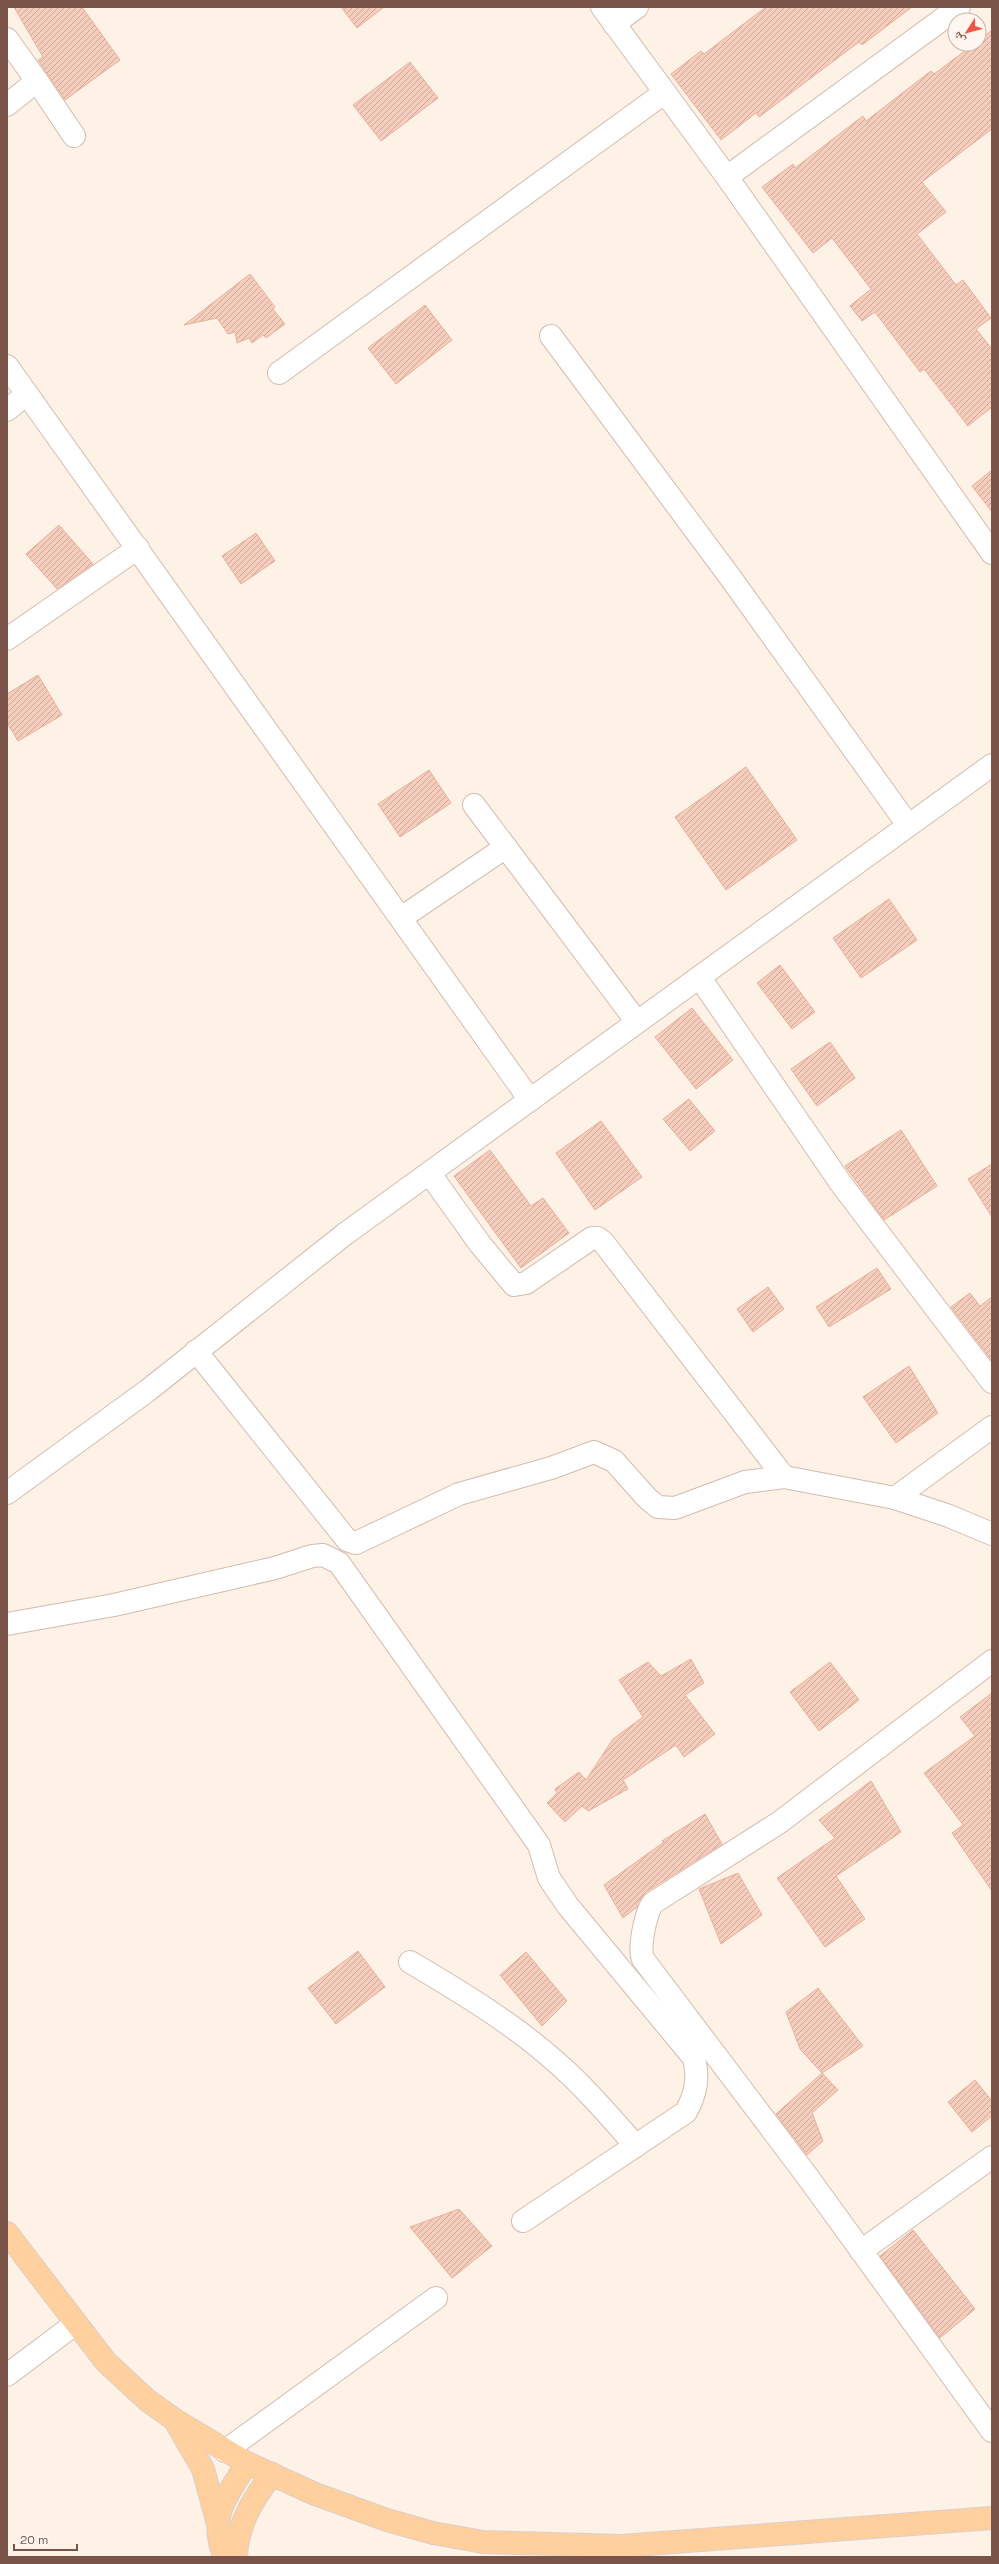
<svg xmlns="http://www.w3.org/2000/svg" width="999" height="2564" font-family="'Space Grotesk','Noto Naskh Arabic',sans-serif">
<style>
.building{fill:url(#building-hatch);stroke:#eab09b}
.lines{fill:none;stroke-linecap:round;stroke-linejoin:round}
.minor-casing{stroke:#d4bbae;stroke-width:24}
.major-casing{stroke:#dacfcc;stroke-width:24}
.minor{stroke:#fff;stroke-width:22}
.major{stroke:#ffcf9d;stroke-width:22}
</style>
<defs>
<pattern id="building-hatch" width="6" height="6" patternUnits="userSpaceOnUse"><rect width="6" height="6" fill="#f6ccbc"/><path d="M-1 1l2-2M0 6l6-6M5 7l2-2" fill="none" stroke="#cca89b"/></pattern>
</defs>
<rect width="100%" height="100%" fill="#fef2e7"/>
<g class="building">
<polygon points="14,7 82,7 120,60 65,100 38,60 43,57"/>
<polygon points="341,7 384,7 357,28"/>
<polygon points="766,7 912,7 862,45 859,42 759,117 756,113 721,140 671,74 701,51 704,54"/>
<polygon points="992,30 992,129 922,182 946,212 917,234 956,285 963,280 991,318 976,329 992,349 992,407 968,426 924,369 920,372 875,312 862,321 850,306 871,289 832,238 813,253 762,187 793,164 795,168 863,116 866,121 931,71 934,74 974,44 979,44 979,40"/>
<polygon points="410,62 438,98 381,141 353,105"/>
<polygon points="250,274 275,307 273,309 285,324 266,338 263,335 252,343 249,338 237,343 235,332 228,334 217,318 184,325"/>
<polygon points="425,305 452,340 396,384 368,348"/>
<polygon points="992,470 992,512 972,486"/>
<polygon points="59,525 93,564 57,589 26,554"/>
<polygon points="256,533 275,561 241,584 222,556"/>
<polygon points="38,675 62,715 18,741 7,723 7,694"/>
<polygon points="746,767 797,840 726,890 675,817"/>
<polygon points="429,770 451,803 400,837 378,804"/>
<polygon points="889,899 917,940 861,978 833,938"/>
<polygon points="780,965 815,1012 792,1029 757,983"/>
<polygon points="692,1008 733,1060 696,1089 655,1037"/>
<polygon points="830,1042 855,1078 817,1106 791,1069"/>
<polygon points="689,1099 715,1131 690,1151 663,1119"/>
<polygon points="601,1121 642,1177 595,1210 556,1153"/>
<polygon points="901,1130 937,1186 884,1220 845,1166"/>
<polygon points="490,1150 531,1206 543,1198 569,1233 521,1268 454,1176"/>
<polygon points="992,1164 992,1217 968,1179"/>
<polygon points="877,1268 891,1289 829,1327 816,1307"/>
<polygon points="768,1287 784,1309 753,1332 737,1309"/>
<polygon points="970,1293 980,1306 992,1297 992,1361 951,1307"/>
<polygon points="909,1366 938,1413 896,1443 863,1397"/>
<polygon points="691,1659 704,1683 685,1695 715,1734 684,1757 676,1745 623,1780 628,1789 588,1811 582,1806 565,1822 547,1803 557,1793 555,1789 579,1772 586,1780 613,1739 643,1717 619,1680 648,1662 661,1676"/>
<polygon points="830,1662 859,1700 819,1731 790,1692"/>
<polygon points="992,1693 992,1891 952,1833 963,1825 924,1773 975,1736 960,1717"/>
<polygon points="871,1781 901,1832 836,1876 865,1919 825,1947 777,1878 835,1838 819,1820"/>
<polygon points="705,1814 722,1844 646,1892 637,1904 637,1907 623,1918 604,1885 664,1842 662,1841"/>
<polygon points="738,1873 762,1915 721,1944 699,1889"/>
<polygon points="358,1951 385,1987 336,2024 308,1988"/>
<polygon points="526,1952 567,2001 542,2026 500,1975"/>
<polygon points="818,1988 863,2046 822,2073 800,2049 786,2012"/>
<polygon points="822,2073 838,2090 812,2113 823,2141 807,2155 776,2114"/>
<polygon points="975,2080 992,2101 992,2116 972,2132 948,2102"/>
<polygon points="459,2209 492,2246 452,2278 410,2227"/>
<polygon points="913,2230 975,2309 940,2338 880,2256"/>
</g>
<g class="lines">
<g class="minor-casing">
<g id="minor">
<polyline points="602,7 727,177 992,553"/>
<polyline points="614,24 637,7"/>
<polyline points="7,39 37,81 7,105"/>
<polyline points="37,81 74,136"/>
<polyline points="727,177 959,7"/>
<polyline points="551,336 730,577 908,825"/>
<polyline points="7,366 530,1100"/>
<polyline points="279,373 664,93"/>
<polyline points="7,410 27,394"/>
<polyline points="7,639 138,548"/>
<polyline points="474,805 637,1022"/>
<polyline points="401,918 506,847"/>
<polyline points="700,978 842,1185 992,1382"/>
<polyline points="430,1174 480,1244 514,1285 526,1283 592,1238 598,1238 603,1242 784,1477"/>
<polyline points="196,1351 347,1540 356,1543 459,1494 551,1468 594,1452 614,1461 647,1498 658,1507 675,1508 745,1482 784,1477 895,1498 992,1427"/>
<polyline points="7,1493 147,1391 345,1234 992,765"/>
<polyline points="895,1498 949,1516 992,1534"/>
<path d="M7,1624L114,1605L275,1568L312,1556L323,1555L339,1563L539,1845L549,1878L568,1906L694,2058C699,2079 696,2093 686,2112L523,2221"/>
<path d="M992,1661L780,1822L653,1903C646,1911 638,1949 643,1959L807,2176L992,2431"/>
<path d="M410,1962C461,1992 512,2023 556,2062C585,2087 610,2117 636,2146"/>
<polyline points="861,2251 992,2157"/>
<polyline points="7,2375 75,2324"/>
<polyline points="225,2451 436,2298"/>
</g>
</g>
<g class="major-casing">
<g id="major">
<polyline points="7,2233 106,2362 147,2400 175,2420 247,2463 315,2494 387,2520 433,2533 483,2542 622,2546 992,2518"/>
<polyline points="177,2424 203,2469 217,2520"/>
<path d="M224,2557C209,2513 225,2500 247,2463"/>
<path d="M236,2557C237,2525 253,2499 272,2474"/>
</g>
</g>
<use href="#minor" class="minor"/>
<use href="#major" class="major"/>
</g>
<rect width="999" height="2564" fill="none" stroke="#7b5449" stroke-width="16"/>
<g transform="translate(967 32) rotate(234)"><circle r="19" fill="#fff7ef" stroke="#cab6ad"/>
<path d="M0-3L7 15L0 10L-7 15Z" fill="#f15543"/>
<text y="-6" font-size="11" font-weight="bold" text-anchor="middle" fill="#7b5449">ش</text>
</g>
<path d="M14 2544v6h63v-6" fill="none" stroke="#7b5449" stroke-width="2"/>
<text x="20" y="2544" font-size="12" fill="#7b5449" stroke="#fff7ef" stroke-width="3" paint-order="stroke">20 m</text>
</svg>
